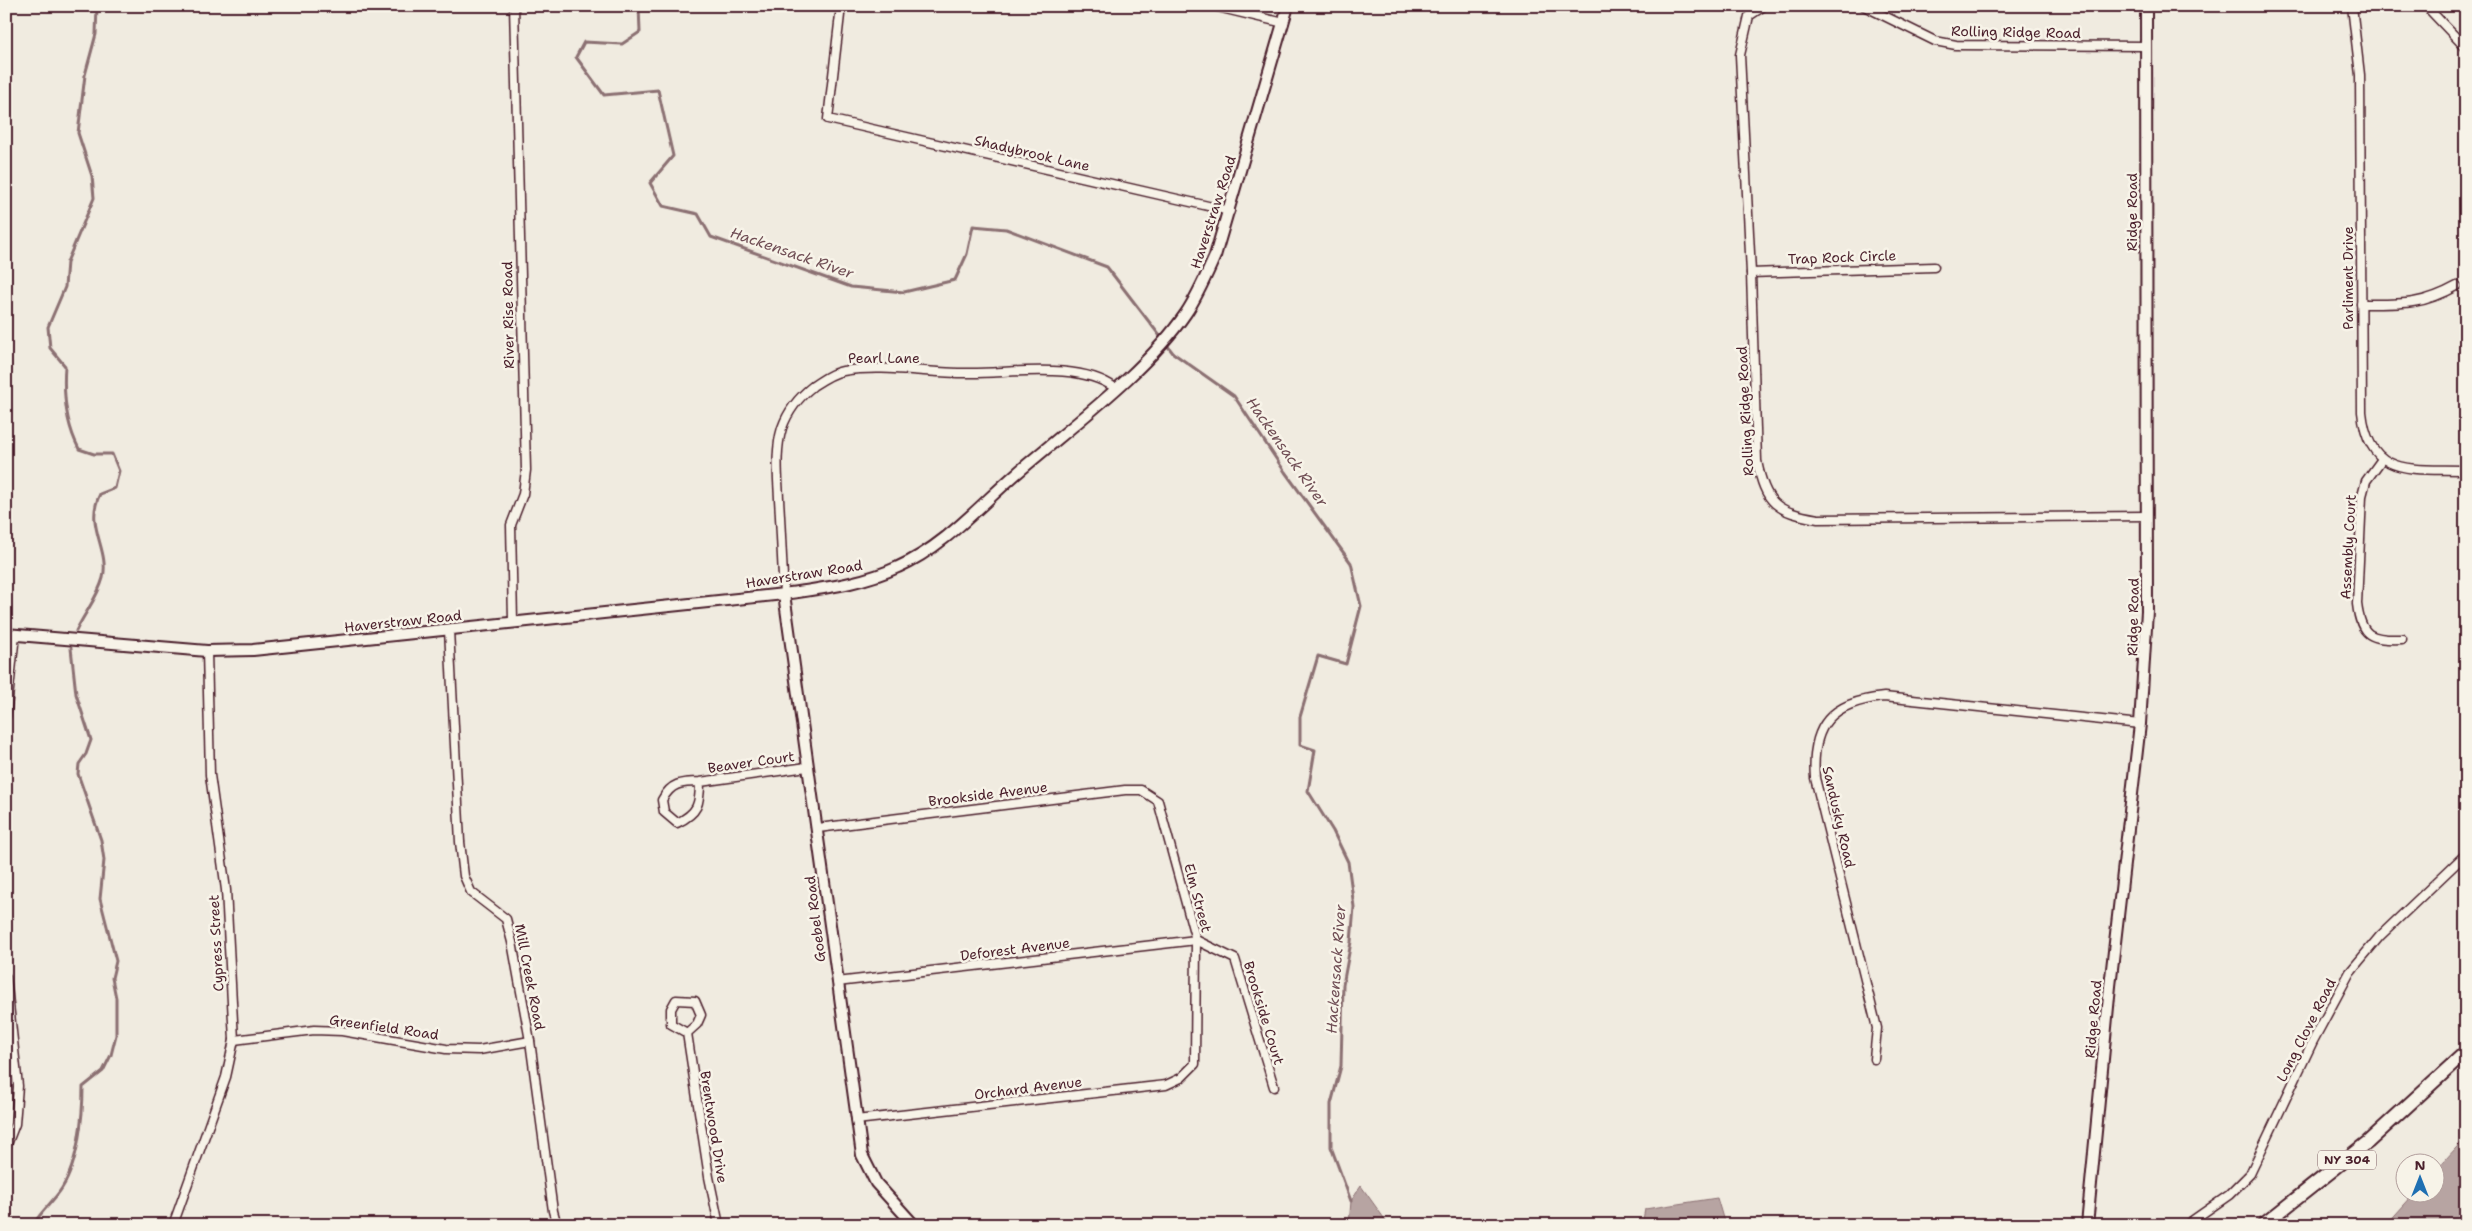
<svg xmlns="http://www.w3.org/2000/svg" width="2472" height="1231" font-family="'Shantell Sans',sans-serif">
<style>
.water{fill:#b7a4a2;stroke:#8b6f72}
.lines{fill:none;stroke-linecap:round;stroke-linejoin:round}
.stream{stroke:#8b6f72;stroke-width:3}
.minor-casing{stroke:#4a1f2b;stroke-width:11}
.tertiary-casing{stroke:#4a1f2b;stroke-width:14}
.primary-casing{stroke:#4a1f2b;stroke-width:16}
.minor{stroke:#f7f3e8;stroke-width:8}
.tertiary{stroke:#f7f3e8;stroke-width:10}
.primary{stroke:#f7f3e8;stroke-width:12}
.labels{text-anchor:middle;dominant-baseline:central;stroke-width:5;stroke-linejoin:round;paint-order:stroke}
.shield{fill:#f7f3e8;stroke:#7e5f64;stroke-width:1}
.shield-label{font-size:12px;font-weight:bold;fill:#4a1f2b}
.street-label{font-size:14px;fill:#4a1f2b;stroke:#f7f3e8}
.water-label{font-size:15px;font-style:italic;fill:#704e55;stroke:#f7f3e8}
</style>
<rect width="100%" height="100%" fill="#f0ebe0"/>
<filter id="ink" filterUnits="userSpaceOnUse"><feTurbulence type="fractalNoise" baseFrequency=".02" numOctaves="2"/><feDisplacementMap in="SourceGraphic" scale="10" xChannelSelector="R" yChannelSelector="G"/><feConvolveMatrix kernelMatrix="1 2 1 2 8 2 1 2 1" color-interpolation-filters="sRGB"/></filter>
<g filter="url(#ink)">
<g class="water">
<polygon points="2466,1137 2466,1225 2386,1225 2414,1194 2434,1194 2435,1171"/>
<polygon points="1361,1186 1386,1221 1387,1225 1349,1225 1351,1201"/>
<polygon points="1717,1198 1725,1225 1642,1225 1645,1209"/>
</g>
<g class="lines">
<g class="stream">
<polyline points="639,6 640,32 622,44 584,42 576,57 604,95 658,90 673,156 650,183 663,206 698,214 711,237 851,287 904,292 955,280 967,254 973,226 1006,229 1107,267 1173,353 1234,396 1285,472 1351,563 1361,606 1346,664 1318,656 1300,717 1300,745 1315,750 1308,791 1333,831 1348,862 1354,907 1351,942 1343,985 1341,1066 1331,1104 1331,1147 1351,1201"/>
<path d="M76,631C84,614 98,597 103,578C110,549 84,525 100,494L115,488L119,471L112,454H94L79,449C66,424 63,394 65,366L50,348L48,327L65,287L67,262L94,198L92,176L78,133L85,75L96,34L97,6"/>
<path d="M33,1225C41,1211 54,1201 62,1188C78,1163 83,1117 83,1087L103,1071L111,1055L116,1035V998L112,978L116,961L100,899L104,860L101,840L78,774L79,764L86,754L91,740L76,694L71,648"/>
</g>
<g class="minor-casing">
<g id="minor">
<polyline points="841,6 828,119 1230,211"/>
<polyline points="1213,6 1284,23"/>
<path d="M1764,6L1749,16L1740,55L1751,273L1757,461C1765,504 1777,512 1818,519L2147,516"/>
<polyline points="1864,6 1935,41 1956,45 2146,46"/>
<path d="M2352,6L2360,75L2362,412C2369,479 2413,468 2466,470"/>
<polyline points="2426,6 2466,48"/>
<polyline points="1751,273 1934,267"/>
<path d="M2361,304C2400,304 2421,306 2457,286"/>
<path d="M2382,459L2366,481L2362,496L2357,604C2361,637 2371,640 2402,639"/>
<path d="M784,594C782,562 781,531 779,499C778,476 775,451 782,428C788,411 799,397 813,386C822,380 832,373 843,371C886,364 928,374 972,373C1014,373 1080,362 1115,388"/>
<polyline points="513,621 511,525 523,494 526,470 514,6"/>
<polyline points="449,630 460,842 464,876 471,892 506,919 512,942 530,1041 553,1211 557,1225"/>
<polyline points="6,717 15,635"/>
<path d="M700,782C700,804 698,813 677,823L664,812L662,800C671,783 681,782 700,782L807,767"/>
<polyline points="818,828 1125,790 1141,790 1158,801 1196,940 1195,1064 1181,1078 1166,1085 856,1120"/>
<polyline points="6,977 18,1086 15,1124 6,1147"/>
<polyline points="837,982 1196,940 1235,959 1274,1087"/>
<polygon points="676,1000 695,1001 701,1015 697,1024 687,1033 671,1024 671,1009"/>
<polyline points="687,1033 709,1177 719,1225"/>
<polyline points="234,1040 314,1030 342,1031 446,1049 479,1050 530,1041"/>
<path d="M1874,1059L1877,1028L1815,778C1811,725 1831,702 1884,697L2140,724"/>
<polyline points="173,1225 226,1077 234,1040 226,890 210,775 207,651"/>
<polyline points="2186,1225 2229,1195 2250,1174 2313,1041 2350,972 2380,936 2466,854"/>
</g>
</g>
<g class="tertiary-casing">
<g id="tertiary">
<polyline points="784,594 862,1155 876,1183 914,1225"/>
<path d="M6,634L207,651L253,650L784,594C823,588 862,584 898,567C944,547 979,506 1016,474C1070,427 1146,372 1186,313C1198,295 1206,276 1215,256L1288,6"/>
<polyline points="2087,1225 2110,986 2140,724 2147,611 2146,6"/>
</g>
</g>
<g class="primary-casing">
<polyline id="primary" points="2263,1225 2368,1142 2466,1052"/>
</g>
<use href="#minor" class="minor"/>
<use href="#tertiary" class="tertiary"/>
<use href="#primary" class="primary"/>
</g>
</g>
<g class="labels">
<rect class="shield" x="2318" y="1150.5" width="58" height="19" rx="4"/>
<g class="shield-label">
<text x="2347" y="1160">NY 304</text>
</g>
<g class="street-label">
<text transform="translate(2016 32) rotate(1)">Rolling Ridge Road</text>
<text transform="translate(1032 153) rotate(13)">Shadybrook Lane</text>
<text transform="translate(1213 212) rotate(-72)">Haverstraw Road</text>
<text transform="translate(2132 212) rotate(-90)">Ridge Road</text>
<text transform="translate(1842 257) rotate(-2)">Trap Rock Circle</text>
<text transform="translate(2348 278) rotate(-90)">Parliment Drive</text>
<text transform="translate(508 315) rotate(-91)">River Rise Road</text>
<text x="884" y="358">Pearl Lane</text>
<text transform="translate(1745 411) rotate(-93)">Rolling Ridge Road</text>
<text transform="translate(2348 547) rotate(-87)">Assembly Court</text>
<text transform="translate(804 574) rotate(-9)">Haverstraw Road</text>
<text transform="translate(2133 617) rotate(-89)">Ridge Road</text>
<text transform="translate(403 621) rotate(-6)">Haverstraw Road</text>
<text transform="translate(751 762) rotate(-8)">Beaver Court</text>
<text transform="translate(988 794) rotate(-7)">Brookside Avenue</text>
<text transform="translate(1839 817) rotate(77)">Sandusky Road</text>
<text transform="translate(1198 898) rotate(75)">Elm Street</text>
<text transform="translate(815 919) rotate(-97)">Goebel Road</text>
<text transform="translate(216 943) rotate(-93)">Cypress Street</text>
<text transform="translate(1015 949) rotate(-7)">Deforest Avenue</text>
<text transform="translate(530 977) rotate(79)">Mill Creek Road</text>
<text transform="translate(1264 1013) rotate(73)">Brookside Court</text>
<text transform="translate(2093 1019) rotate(-85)">Ridge Road</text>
<text transform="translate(384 1027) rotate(8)">Greenfield Road</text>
<text transform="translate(2306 1030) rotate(-63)">Long Clove Road</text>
<text transform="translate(1028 1088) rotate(-7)">Orchard Avenue</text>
<text transform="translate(714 1127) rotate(81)">Brentwood Drive</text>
</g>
<g class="water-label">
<text transform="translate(792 253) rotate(19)">Hackensack River</text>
<text transform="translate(1287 452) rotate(55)">Hackensack River</text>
<text transform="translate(1336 969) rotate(-86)">Hackensack River</text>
</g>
</g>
<rect width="2472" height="1231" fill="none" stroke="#f7f3e8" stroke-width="25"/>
<rect x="12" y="12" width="2447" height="1206" fill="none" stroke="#4a1f2b" stroke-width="2" filter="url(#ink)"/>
<g transform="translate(2420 1178)"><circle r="24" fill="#f7f3e8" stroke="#b29e9c"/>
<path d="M0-4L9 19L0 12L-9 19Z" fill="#1f6fb2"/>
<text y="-8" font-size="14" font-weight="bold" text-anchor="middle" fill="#4a1f2b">N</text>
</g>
</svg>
